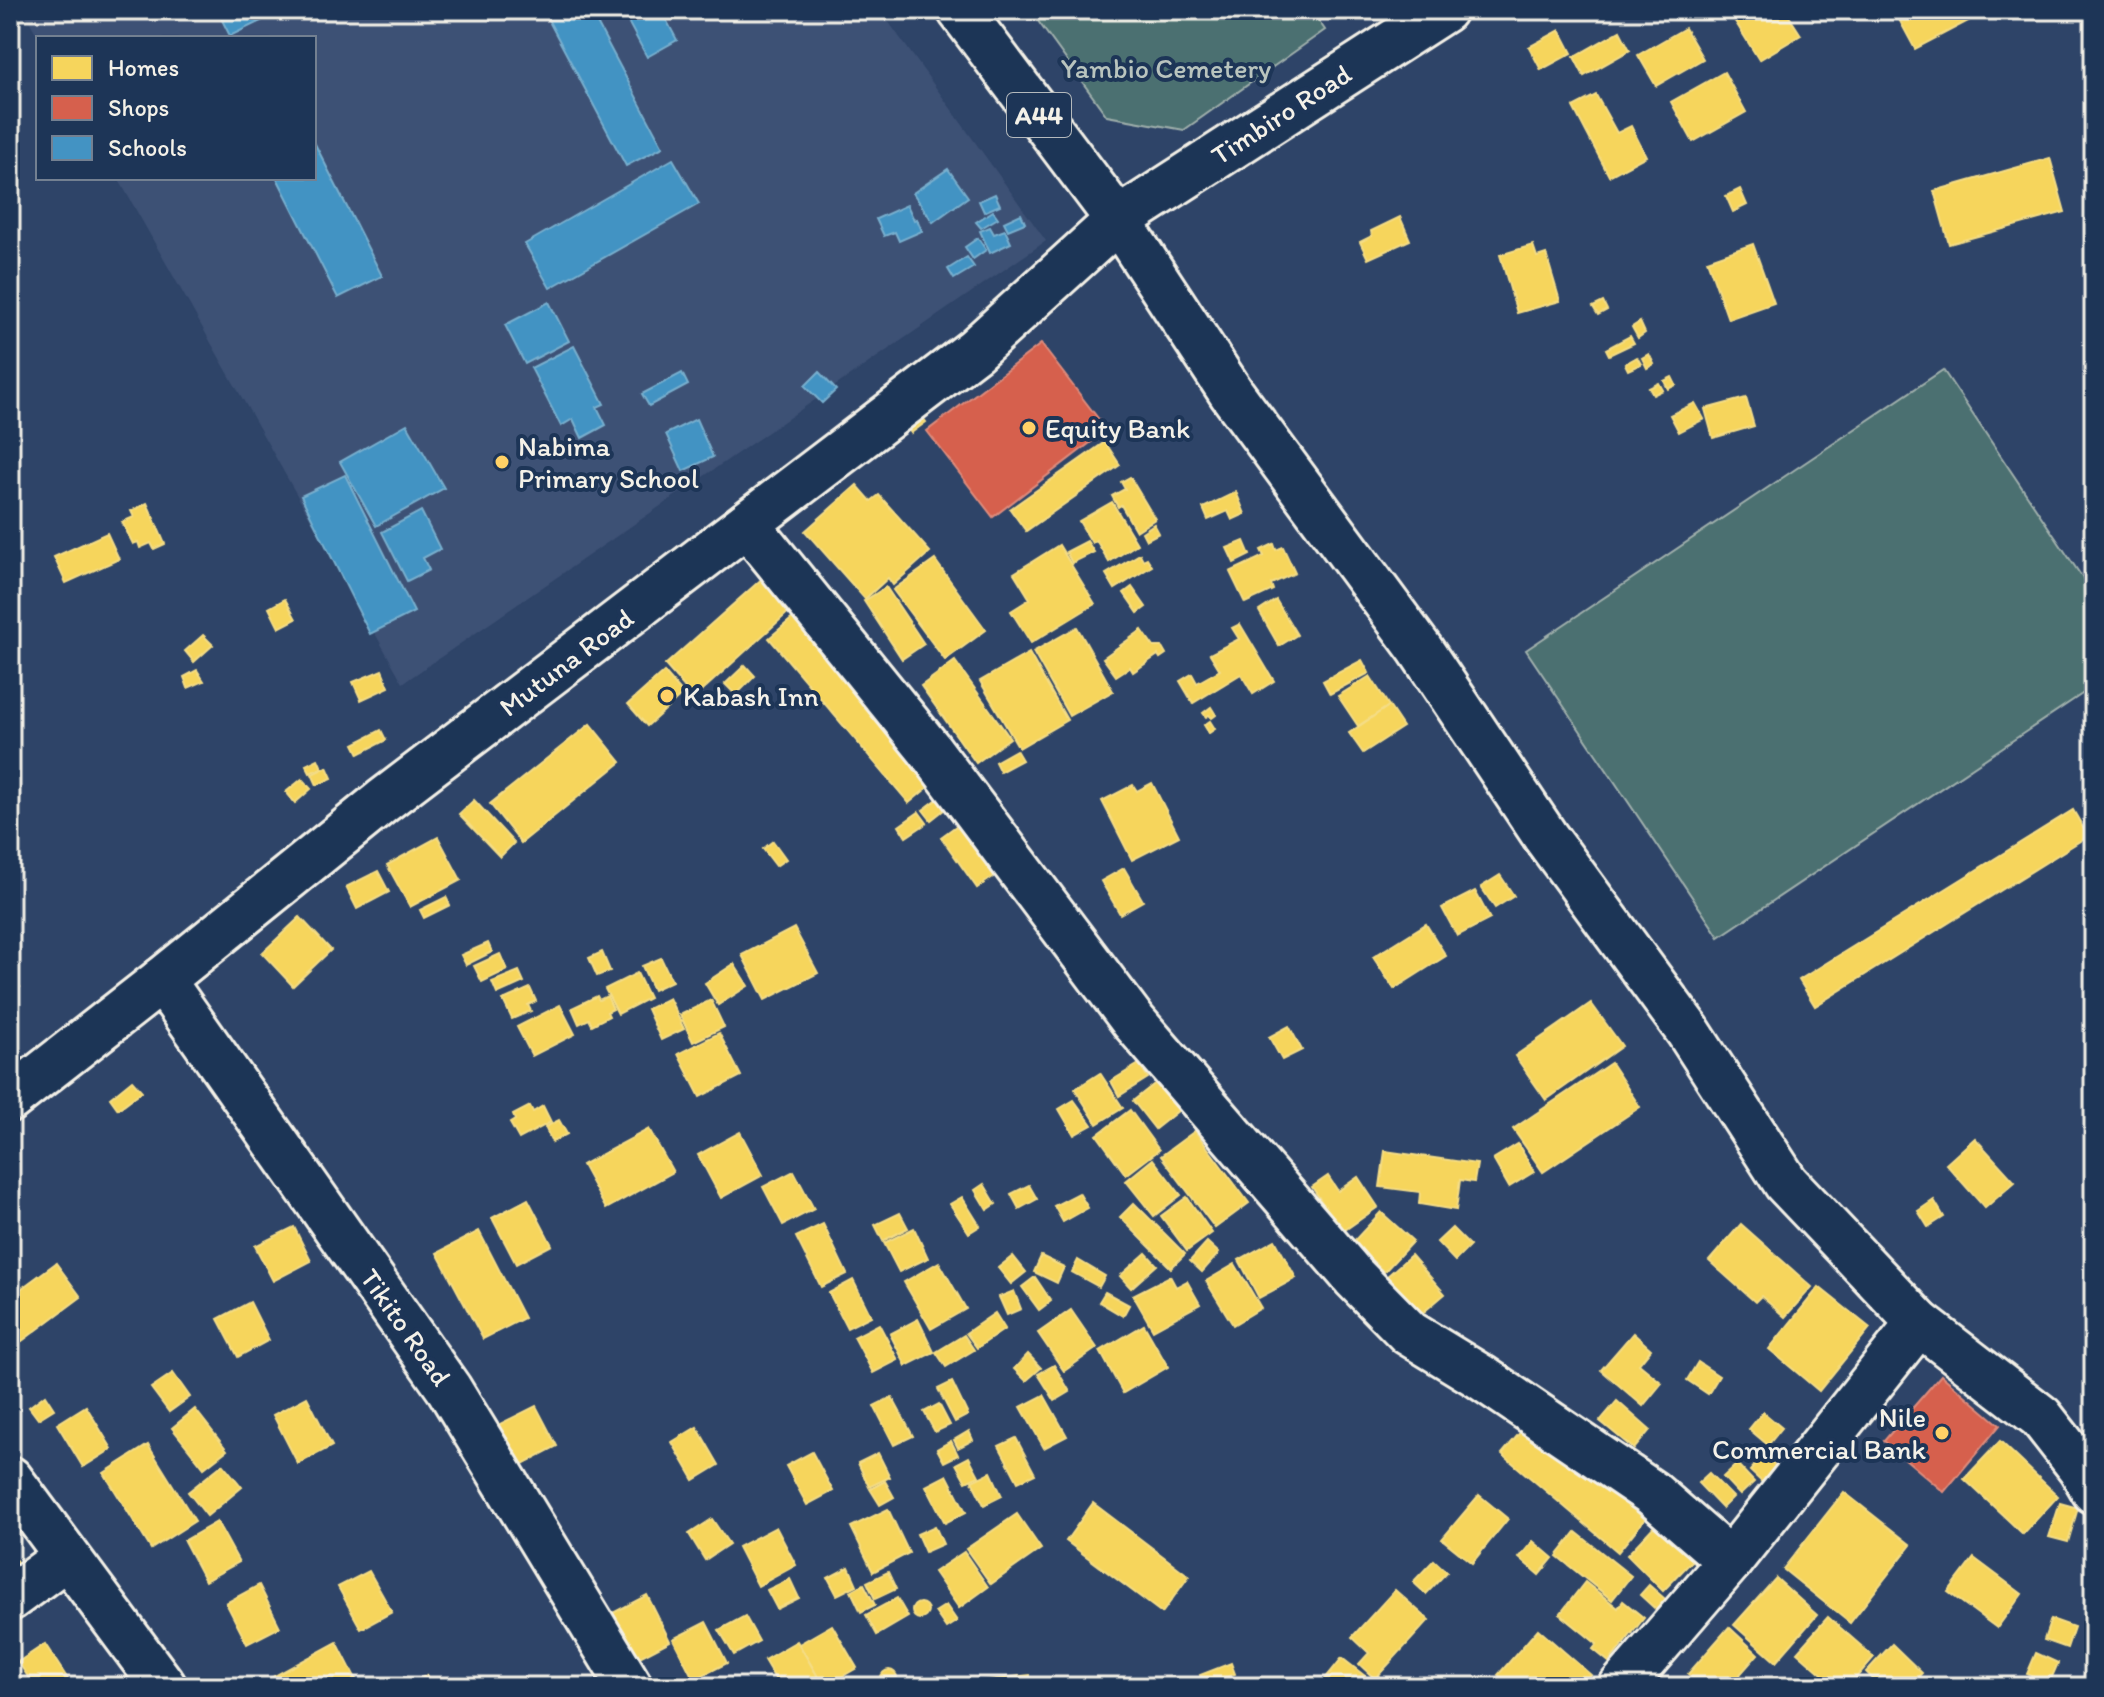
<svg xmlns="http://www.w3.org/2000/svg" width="2104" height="1697" font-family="Itim,sans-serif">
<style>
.built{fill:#3e5175}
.green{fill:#4b6f71;stroke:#a0b0ac;stroke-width:2}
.homes{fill:#f6d55c;stroke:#f5dd86;stroke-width:2}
.shops{fill:#d6604d;stroke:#df8c7c;stroke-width:2}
.schools{fill:#4393c3;stroke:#78afce;stroke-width:2}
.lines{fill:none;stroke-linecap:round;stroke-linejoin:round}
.minor-casing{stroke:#f4f1e8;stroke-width:50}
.major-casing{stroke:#f4f1e8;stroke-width:50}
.minor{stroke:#1d3557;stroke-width:44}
.major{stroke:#1d3557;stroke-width:44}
.poi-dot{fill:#ffd166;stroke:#1d3557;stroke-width:3}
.labels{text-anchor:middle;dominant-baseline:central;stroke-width:8;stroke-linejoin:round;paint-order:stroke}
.shield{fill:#1d3557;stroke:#b4b9bc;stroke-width:2}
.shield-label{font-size:26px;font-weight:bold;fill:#f4f1e8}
.park-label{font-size:28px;fill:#b9c4be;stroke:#1d3557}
.street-label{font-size:28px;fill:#f4f1e8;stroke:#1d3557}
.poi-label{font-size:28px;fill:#f4f1e8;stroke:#1d3557;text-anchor:start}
</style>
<rect width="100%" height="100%" fill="#2e4468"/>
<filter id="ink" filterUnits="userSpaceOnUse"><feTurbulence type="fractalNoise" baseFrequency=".0125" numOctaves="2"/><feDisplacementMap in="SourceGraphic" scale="16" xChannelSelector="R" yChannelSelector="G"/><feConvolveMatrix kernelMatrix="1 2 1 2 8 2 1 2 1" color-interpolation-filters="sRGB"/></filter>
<g filter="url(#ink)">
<polygon class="built" points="23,10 880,10 1046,241 403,683 118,178 314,178 314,38 39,38"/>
<g class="green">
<polygon points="1030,10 1311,10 1325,30 1184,130 1107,116"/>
<polygon points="1943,370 2094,595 2094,686 1719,937 1526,650"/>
</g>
<g class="homes">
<polygon points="1728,10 1785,10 1801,35 1759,60"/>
<polygon points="1894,10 1989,10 1915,49"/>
<polygon points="1685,28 1703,59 1656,86 1638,55"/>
<polygon points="1560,30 1572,53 1541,70 1529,47"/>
<polygon points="1620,31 1630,50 1584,76 1574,57"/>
<polygon points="1724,72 1746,112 1693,142 1671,102"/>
<polygon points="1596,95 1617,133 1631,126 1646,156 1609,176 1573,107"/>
<polygon points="2050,158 2065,212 1949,244 1934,191"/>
<polygon points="1740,189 1747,205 1733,212 1726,196"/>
<polygon points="1400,217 1410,240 1368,259 1360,242 1372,236 1371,231"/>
<polygon points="1753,244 1774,303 1728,319 1707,260"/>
<polygon points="1533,245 1537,257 1546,254 1560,301 1517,313 1500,255"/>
<polygon points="1603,302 1607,310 1598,315 1593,307"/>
<polygon points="1640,322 1645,333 1638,338 1632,327"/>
<polygon points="1630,336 1634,343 1609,355 1606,349"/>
<polygon points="1649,354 1654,364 1647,368 1642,358"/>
<polygon points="1637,357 1641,364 1628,370 1625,364"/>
<polygon points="1672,377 1676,385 1668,389 1664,381"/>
<polygon points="1659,383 1663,390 1653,395 1649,388"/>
<polygon points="1746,398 1754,426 1713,438 1705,409"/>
<polygon points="1695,403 1704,419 1679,432 1670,415"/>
<polygon points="916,408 926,422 911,433 901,419"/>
<polygon points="1105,442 1120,465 1026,531 1010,509"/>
<polygon points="1130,477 1155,519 1136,531 1121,505 1118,507 1112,496 1125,489 1121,482"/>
<polygon points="857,485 871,501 879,495 930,552 893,585 888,578 865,599 805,531"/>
<polygon points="1236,492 1245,514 1232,520 1228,511 1208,520 1203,508"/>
<polygon points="1112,502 1137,544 1109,562 1096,540 1092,543 1079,521"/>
<polygon points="147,503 165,544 154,549 151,543 140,548 138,542 133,544 122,522 134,517 131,511"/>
<polygon points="1154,524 1159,533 1146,540 1142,532"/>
<polygon points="107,533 119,559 66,583 54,557"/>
<polygon points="1087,541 1094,552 1072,563 1066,552"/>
<polygon points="1244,541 1250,555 1234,563 1227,548"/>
<polygon points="1274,544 1276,550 1283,547 1295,573 1271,584 1273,590 1245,603 1230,572 1264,556 1261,550"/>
<polygon points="1059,545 1095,604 1031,643 1011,611 1030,599 1014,573"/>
<polygon points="1140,554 1143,560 1147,558 1152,566 1115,589 1106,574"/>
<polygon points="935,560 986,630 945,660 893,590"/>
<polygon points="764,577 792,609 694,698 665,665"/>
<polygon points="886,587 924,644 902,659 864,601"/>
<polygon points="1132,587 1146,607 1138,613 1124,593"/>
<polygon points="285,599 296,619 279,628 269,608"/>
<polygon points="1276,600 1297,635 1279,646 1259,611"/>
<polygon points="794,617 933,783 909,803 769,638"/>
<polygon points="1240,624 1274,681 1253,694 1241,674 1193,703 1180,681 1192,674 1197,683 1220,670 1210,654 1239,639 1232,628"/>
<polygon points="1077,627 1113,691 1069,716 1033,652"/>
<polygon points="1142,630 1154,647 1162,647 1166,654 1160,658 1158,655 1133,672 1130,667 1116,676 1103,658"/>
<polygon points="203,635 213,645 194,662 185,651"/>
<polygon points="1029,653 1067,720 1019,748 980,681"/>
<polygon points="1362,660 1369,673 1330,694 1323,681"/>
<polygon points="955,661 1010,738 976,763 921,686"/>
<polygon points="745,665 755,676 736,695 725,684"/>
<polygon points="197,670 204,681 188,688 184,677"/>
<polygon points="382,670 389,687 361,700 353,682"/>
<polygon points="664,672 683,694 647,726 628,704"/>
<polygon points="1370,676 1389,706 1358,726 1338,696"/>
<polygon points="1389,706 1403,727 1363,753 1349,733"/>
<polygon points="1211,707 1216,715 1212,718 1209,715 1206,717 1203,713"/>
<polygon points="1210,721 1215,729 1209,733 1204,725"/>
<polygon points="590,724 621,762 521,843 490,804"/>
<polygon points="381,730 386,740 359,754 354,744"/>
<polygon points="1016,750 1022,760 1000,772 995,762"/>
<polygon points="318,759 322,768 310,773 306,765"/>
<polygon points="327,767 332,778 317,785 312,774"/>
<polygon points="302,779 311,789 295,803 286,792"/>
<polygon points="1152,783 1179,836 1132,860 1102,801 1133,785 1137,791"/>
<polygon points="943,795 950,805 931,820 923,810"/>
<polygon points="474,800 514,843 500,857 459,814"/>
<polygon points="2073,810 2088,836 1815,1006 1799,980"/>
<polygon points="919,812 927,823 906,837 899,826"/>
<polygon points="963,821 1000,872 977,888 941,837"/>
<polygon points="438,837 461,880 410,907 387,865"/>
<polygon points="773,841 786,859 776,866 763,849"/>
<polygon points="1124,868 1143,901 1120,914 1101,881"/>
<polygon points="378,871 389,892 357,909 346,887"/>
<polygon points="1500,875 1514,896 1495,908 1481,887"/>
<polygon points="1475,891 1490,919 1457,936 1442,908"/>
<polygon points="446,897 450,905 424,918 420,910"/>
<polygon points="300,917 331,950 293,986 262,953"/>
<polygon points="1426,924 1446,956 1394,989 1373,957"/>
<polygon points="794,928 818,973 765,1000 742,955"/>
<polygon points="488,943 492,952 466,965 461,955"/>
<polygon points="602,952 610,971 597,976 589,958"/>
<polygon points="500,954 507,970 482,982 474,966"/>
<polygon points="661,958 672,981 653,990 642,966"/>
<polygon points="734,964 748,986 718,1005 705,983"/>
<polygon points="519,971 524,982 497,994 492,982"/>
<polygon points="637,973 649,998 618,1014 605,989"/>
<polygon points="10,974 20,987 10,994"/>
<polygon points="530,988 536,1001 528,1005 531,1011 512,1019 503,1000"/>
<polygon points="597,996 599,1000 607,996 613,1009 607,1012 609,1016 592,1025 589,1019 579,1024 572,1008"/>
<polygon points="669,998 684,1029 661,1040 647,1009"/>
<polygon points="711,1000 724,1027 693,1042 680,1015"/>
<polygon points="1591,1003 1622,1046 1546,1100 1515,1056"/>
<polygon points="560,1005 575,1034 532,1056 517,1027"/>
<polygon points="1289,1026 1302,1050 1282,1060 1269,1037"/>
<polygon points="719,1033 741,1076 700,1097 678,1054"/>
<polygon points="1611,1063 1640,1107 1543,1172 1513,1129"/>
<polygon points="1139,1064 1148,1078 1119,1096 1111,1081"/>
<polygon points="1100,1073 1123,1108 1097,1124 1075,1089"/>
<polygon points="132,1080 142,1091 118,1109 110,1098"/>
<polygon points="1157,1082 1179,1110 1155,1129 1133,1101"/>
<polygon points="1074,1100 1092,1125 1074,1135 1059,1109"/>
<polygon points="530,1106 533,1112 543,1106 551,1122 519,1139 510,1123 515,1120 513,1115"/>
<polygon points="1130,1110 1159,1150 1126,1175 1097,1135"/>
<polygon points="559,1120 567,1134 552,1142 545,1127"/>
<polygon points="649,1129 673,1172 606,1209 582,1165"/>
<polygon points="1195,1131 1249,1203 1215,1228 1161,1156"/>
<polygon points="740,1132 763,1175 721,1198 698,1155"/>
<polygon points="1975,1138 2015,1182 1985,1208 1946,1164"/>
<polygon points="1518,1144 1534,1172 1509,1187 1493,1159"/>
<polygon points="1385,1151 1477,1164 1474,1182 1460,1180 1456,1210 1419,1204 1420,1192 1380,1187"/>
<polygon points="1153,1159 1181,1195 1154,1216 1126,1181"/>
<polygon points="794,1171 814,1209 783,1225 763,1187"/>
<polygon points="1328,1176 1338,1191 1358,1177 1378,1207 1342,1232 1312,1187"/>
<polygon points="984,1184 996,1204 987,1210 975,1190"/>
<polygon points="1029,1185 1037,1199 1019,1209 1011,1194"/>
<polygon points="1079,1193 1088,1208 1063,1222 1054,1206"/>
<polygon points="962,1197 980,1226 969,1233 950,1204"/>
<polygon points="1187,1197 1212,1233 1187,1251 1161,1216"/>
<polygon points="528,1199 552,1245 516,1264 492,1218"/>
<polygon points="1934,1200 1944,1217 1928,1227 1918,1211"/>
<polygon points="1134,1203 1185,1254 1171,1268 1120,1217"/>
<polygon points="1381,1212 1413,1241 1384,1272 1353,1242"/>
<polygon points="900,1213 908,1228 883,1241 875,1225"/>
<polygon points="823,1224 847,1274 821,1287 796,1237"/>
<polygon points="1741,1224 1812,1287 1785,1317 1761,1296 1755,1302 1709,1261"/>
<polygon points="294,1227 311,1261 273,1281 255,1246"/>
<polygon points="914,1228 928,1258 899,1272 884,1243"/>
<polygon points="1452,1228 1470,1246 1455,1261 1437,1242"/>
<polygon points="479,1231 524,1318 483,1339 437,1253"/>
<polygon points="1275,1240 1296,1278 1259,1298 1239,1260"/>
<polygon points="1207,1242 1219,1253 1202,1272 1190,1261"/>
<polygon points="1146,1253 1157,1265 1131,1288 1120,1276"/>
<polygon points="1411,1255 1445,1294 1419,1316 1386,1277"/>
<polygon points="1013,1256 1026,1272 1011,1284 998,1268"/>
<polygon points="1041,1256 1064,1267 1057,1283 1034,1272"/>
<polygon points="1078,1260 1105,1276 1099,1287 1072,1272"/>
<polygon points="939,1262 966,1309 931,1329 904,1282"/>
<polygon points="56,1263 81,1297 10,1350 10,1294 11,1296"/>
<polygon points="1235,1264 1261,1308 1233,1325 1206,1281"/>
<polygon points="1170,1276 1176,1287 1187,1281 1200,1304 1153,1330 1133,1295"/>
<polygon points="1035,1277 1051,1301 1039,1310 1022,1287"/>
<polygon points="853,1280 871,1316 847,1328 829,1293"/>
<polygon points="1819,1287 1870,1328 1819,1391 1769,1349"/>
<polygon points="1014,1291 1021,1309 1007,1315 999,1297"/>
<polygon points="1105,1292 1129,1305 1123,1316 1099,1302"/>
<polygon points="250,1302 269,1340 238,1357 218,1319"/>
<polygon points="1071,1310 1097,1348 1064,1371 1038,1333"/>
<polygon points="995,1313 1005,1329 977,1348 966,1333"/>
<polygon points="918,1319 934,1352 906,1366 890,1334"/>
<polygon points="879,1324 898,1360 873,1373 854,1337"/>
<polygon points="1144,1325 1168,1367 1123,1393 1100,1351"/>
<polygon points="1633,1333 1651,1349 1639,1364 1662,1383 1643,1406 1601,1370"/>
<polygon points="964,1335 974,1350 946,1367 936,1352"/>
<polygon points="1028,1354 1041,1368 1026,1381 1014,1369"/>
<polygon points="1698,1362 1719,1376 1708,1394 1687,1380"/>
<polygon points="1054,1365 1070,1392 1055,1401 1038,1374"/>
<polygon points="173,1373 190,1397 169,1412 151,1388"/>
<polygon points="952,1382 968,1415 955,1422 938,1389"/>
<polygon points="45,1395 54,1409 38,1419 29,1407"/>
<polygon points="1044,1395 1067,1436 1044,1448 1021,1407"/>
<polygon points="307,1397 332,1446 298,1464 273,1415"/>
<polygon points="892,1397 913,1436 894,1445 874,1406"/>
<polygon points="1617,1401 1650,1430 1634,1449 1600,1421"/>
<polygon points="939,1404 950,1425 935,1432 924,1412"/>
<polygon points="86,1406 112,1449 83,1467 57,1424"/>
<polygon points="536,1406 557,1446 517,1467 496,1426"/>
<polygon points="195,1409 227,1450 204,1468 172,1428"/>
<polygon points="1763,1412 1782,1428 1768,1445 1749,1429"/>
<polygon points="1529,1422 1645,1519 1618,1552 1502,1454"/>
<polygon points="697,1427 719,1465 694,1480 672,1442"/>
<polygon points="969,1431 973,1440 958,1448 954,1440"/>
<polygon points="1016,1438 1035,1474 1018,1482 999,1446"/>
<polygon points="951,1441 958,1455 944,1462 937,1449"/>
<polygon points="2000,1441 2058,1496 2023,1534 1964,1479"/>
<polygon points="148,1445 195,1521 151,1549 104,1473"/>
<polygon points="812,1452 833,1491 807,1505 786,1466"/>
<polygon points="878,1453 890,1477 869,1487 858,1463"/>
<polygon points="1764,1455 1778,1468 1764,1484 1750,1471"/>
<polygon points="969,1457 979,1476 966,1482 956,1464"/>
<polygon points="223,1464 242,1487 207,1516 188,1492"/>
<polygon points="1737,1464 1754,1482 1740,1495 1723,1477"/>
<polygon points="991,1472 1002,1496 984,1505 972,1481"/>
<polygon points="1709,1473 1733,1497 1722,1508 1698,1483"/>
<polygon points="947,1475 966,1512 945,1523 926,1486"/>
<polygon points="885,1481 894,1497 880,1505 870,1489"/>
<polygon points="1844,1492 1911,1545 1850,1623 1783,1569"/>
<polygon points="1479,1495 1508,1519 1472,1563 1442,1539"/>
<polygon points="1093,1503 1189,1576 1162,1613 1066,1541"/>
<polygon points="2060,1503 2078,1508 2068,1542 2049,1537"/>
<polygon points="888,1509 909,1553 873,1572 851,1527"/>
<polygon points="1017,1514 1041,1549 991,1584 966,1549"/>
<polygon points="712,1519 729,1544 705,1560 689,1534"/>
<polygon points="217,1522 239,1562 205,1581 184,1541"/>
<polygon points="1657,1523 1694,1559 1663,1591 1627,1555"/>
<polygon points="935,1526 943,1544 925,1552 917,1534"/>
<polygon points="776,1527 796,1565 758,1586 738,1547"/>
<polygon points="1576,1532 1631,1576 1612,1600 1557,1556"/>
<polygon points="1533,1541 1553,1558 1539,1575 1519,1558"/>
<polygon points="10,1552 22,1569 10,1578"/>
<polygon points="964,1552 988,1587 959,1608 934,1572"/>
<polygon points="1974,1558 2022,1594 1997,1628 1948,1592"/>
<polygon points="1434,1560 1447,1572 1426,1594 1413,1582"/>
<polygon points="849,1567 857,1585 837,1595 828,1578"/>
<polygon points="369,1571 392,1612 361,1629 338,1587"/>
<polygon points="888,1572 896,1589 875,1599 867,1582"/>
<polygon points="1776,1578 1817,1615 1776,1662 1734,1625"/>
<polygon points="790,1579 799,1598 777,1609 767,1590"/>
<polygon points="1585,1582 1618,1608 1623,1601 1644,1618 1609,1662 1593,1649 1597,1644 1560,1614"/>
<polygon points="864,1584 875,1605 861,1612 851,1591"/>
<polygon points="259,1585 280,1627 247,1644 226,1603"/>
<polygon points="1649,1585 1672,1605 1663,1616 1640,1595"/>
<polygon points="1395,1590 1429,1620 1375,1679 1359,1664 1369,1653 1352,1637"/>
<polygon points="647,1595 670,1641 634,1660 611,1614"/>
<polygon points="897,1598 908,1617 877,1635 866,1615"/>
<circle cx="920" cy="1611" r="8"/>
<polygon points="946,1605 957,1621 946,1628 935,1612"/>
<polygon points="745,1616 759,1641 734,1655 719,1630"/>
<polygon points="1828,1617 1874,1657 1848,1687 1837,1687 1797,1652"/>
<polygon points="2051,1619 2074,1627 2067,1648 2044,1640"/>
<polygon points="706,1622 727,1663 694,1680 673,1639"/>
<polygon points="832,1625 857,1668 824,1687 799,1644"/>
<polygon points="1729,1627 1758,1654 1729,1687 1702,1687 1688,1674"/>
<polygon points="1538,1629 1591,1675 1581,1687 1511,1687 1498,1675"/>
<polygon points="797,1641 822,1684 818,1687 780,1687 764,1660"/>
<polygon points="337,1642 359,1685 355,1687 276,1687 271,1678"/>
<polygon points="45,1644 73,1687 35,1687 18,1662"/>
<polygon points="1892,1644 1922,1673 1909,1687 1881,1687 1866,1672"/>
<polygon points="2036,1653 2058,1663 2049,1684 2027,1674"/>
<polygon points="1342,1658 1379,1687 1335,1687 1325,1679"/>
<polygon points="1231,1663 1235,1674 1204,1686 1200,1675"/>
<circle cx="889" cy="1678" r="8"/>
<polygon points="427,1675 433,1687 406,1687"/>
<polygon points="1030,1675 1031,1687 981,1687 980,1681"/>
</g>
<g class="shops">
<polygon points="1041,344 1107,430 993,517 927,431"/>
<polygon points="1941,1375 2000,1425 1944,1492 1884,1441"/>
</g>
<g class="schools">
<polygon points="217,10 265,10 269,17 230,36"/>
<polygon points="543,10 590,10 663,147 626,166"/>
<polygon points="641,10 661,10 677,40 647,57 626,18"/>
<polygon points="314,142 382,276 338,298 277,178 314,178"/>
<polygon points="673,159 699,204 550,288 525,244"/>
<polygon points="948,169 968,197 933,222 913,193"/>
<polygon points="995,194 1000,205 984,212 979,201"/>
<polygon points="907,205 914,220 917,219 922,231 899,241 895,232 884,236 876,219"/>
<polygon points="993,211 998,218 981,228 976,222"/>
<polygon points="1021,214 1025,223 1008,230 1004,222"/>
<polygon points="990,227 994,234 1005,230 1011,243 990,253 980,231"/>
<polygon points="978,238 986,250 973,259 965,247"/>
<polygon points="967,257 974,267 954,279 948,269"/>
<polygon points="549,302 569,341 525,364 505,325"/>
<polygon points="574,346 604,404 597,407 606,425 582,438 573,419 561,426 531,368"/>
<polygon points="819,372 836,390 822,403 805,386"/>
<polygon points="682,373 688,385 649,406 642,394"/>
<polygon points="696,419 713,457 683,471 666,434"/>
<polygon points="407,424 444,488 376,526 340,462"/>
<polygon points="345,475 414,612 370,634 301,496"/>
<polygon points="421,511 440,549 423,558 429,570 407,581 382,532"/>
</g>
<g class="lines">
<g class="minor-casing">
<g id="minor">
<polyline points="747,524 929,749 1134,1022 1354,1277 1409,1333 1481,1377 1652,1493 1730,1561"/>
<polyline points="162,980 449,1389 630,1687"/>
<polyline points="10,1099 162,980 383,801 975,350 1118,220"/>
<polyline points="10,1479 164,1687"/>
<polyline points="10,1598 66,1557"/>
<polyline points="1621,1687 1730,1561 1919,1323"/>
</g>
</g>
<g class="major-casing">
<g id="major">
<polyline points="960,10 1118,220 1232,394 1420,649 1545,836 1688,1031 1786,1183 1919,1323 2041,1417 2080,1467 2094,1491"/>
<polyline points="1118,220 1444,10"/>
</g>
</g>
<use href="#minor" class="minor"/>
<use href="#major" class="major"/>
</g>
</g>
<g class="poi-dot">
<circle cx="1029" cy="428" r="8"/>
<circle cx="502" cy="462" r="8"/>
<circle cx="667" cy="696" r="8"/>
<circle cx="1942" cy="1433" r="8"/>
</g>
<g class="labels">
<rect class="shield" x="1007" y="93" width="64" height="44" rx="6"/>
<g class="shield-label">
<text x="1039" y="115">A44</text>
</g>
<g class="park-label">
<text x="1166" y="68">Yambio Cemetery</text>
</g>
<g class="street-label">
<text transform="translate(1281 114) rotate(-33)">Timbiro Road</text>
<text transform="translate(566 662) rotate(-37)">Mutuna Road</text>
<text transform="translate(406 1327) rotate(55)">Tikito Road</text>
</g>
<g class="poi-label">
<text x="1045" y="428">Equity Bank</text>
<text x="518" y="446">Nabima<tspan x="518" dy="32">Primary School</tspan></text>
<text x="683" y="696">Kabash Inn</text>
<text x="1926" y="1417" text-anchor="end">Nile<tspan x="1926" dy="32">Commercial Bank</tspan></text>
</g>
</g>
<rect width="2104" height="1697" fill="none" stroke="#1d3557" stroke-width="40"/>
<rect x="20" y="20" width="2064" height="1657" fill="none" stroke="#f4f1e8" stroke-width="3" filter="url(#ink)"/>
<rect x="36" y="36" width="280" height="144" fill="#1d3557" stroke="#738091" stroke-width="2"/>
<rect x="52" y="56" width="40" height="24" fill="#f6d55c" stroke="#738091" stroke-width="2"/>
<text x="108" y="76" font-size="24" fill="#f4f1e8">Homes</text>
<rect x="52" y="96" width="40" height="24" fill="#d6604d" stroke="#738091" stroke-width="2"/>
<text x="108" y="116" font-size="24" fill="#f4f1e8">Shops</text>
<rect x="52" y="136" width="40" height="24" fill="#4393c3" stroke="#738091" stroke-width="2"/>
<text x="108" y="156" font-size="24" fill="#f4f1e8">Schools</text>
</svg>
